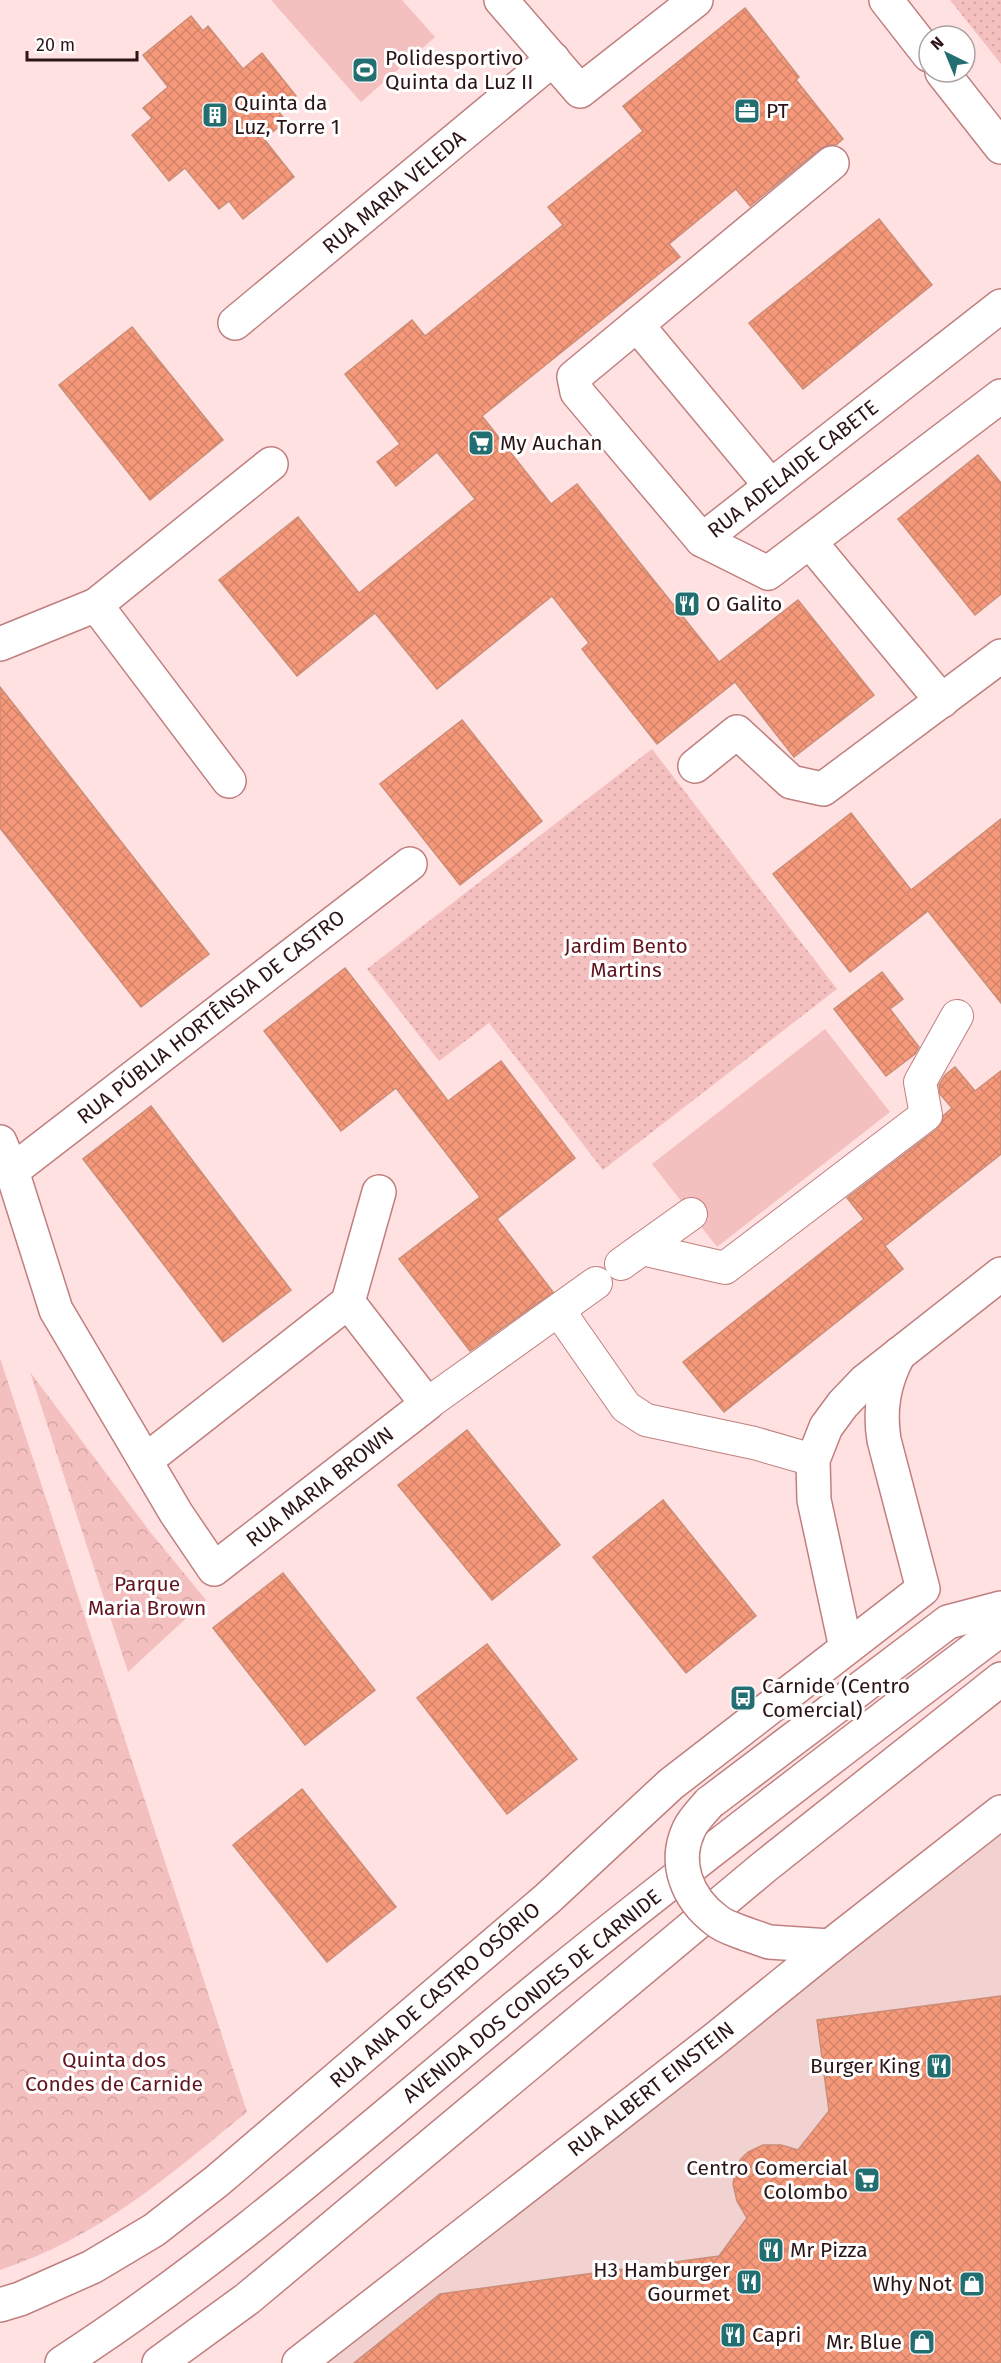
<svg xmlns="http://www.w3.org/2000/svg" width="1001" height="2363" font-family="'Fira Sans',sans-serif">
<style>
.built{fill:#f2d1d1}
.grass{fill:url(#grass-dots)}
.park{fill:url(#park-crowns)}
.pitch{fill:#f4c0bf}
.building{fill:url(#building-cross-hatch);stroke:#ca8d78;stroke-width:1.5}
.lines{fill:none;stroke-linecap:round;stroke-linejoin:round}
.pedestrian-casing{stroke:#c07f7f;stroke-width:34}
.minor-casing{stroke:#c07f7f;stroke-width:36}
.tertiary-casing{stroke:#c07f7f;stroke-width:36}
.secondary-casing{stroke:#c07f7f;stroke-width:36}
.pedestrian{stroke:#fff;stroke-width:32}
.minor{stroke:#fff;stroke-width:33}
.tertiary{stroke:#fff;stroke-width:33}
.secondary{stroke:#fff;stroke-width:33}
.secondary-bridge-casing{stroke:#c07f7f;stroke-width:36;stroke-linecap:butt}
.secondary-bridge{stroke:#fff;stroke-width:33}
.labels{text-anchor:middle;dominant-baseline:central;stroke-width:6;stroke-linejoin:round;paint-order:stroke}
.poi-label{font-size:21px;fill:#2d1515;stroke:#fff;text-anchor:start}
.street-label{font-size:21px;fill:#2d1515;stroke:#fff}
.park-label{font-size:21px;fill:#61141d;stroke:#fff}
</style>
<defs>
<pattern id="grass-dots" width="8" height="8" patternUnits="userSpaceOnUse" patternTransform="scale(1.5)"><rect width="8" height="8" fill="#f4c0bf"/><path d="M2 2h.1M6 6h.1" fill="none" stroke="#d2a4a3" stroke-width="1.8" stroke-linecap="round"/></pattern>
<pattern id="park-crowns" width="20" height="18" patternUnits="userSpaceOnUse" patternTransform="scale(1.5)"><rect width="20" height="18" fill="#f4c0bf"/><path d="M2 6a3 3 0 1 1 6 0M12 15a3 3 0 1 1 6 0" fill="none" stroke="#d2a4a3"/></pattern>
<pattern id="building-cross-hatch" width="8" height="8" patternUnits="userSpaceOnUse" patternTransform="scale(1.5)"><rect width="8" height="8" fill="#f6997a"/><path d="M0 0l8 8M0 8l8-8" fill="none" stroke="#d38369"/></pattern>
</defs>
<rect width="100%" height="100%" fill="#ffe1e1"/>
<polygon class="built" points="1001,1818 1001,2363 308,2363"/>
<g class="grass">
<polygon points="950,0 1001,0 1001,64"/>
<polygon points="652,749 837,989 603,1170 489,1023 439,1061 367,969"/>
</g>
<g class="park">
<path d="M0,1358L247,2112C166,2178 101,2236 0,2270Z"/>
<polygon points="30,1372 151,1533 206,1600 128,1672"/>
</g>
<g class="pitch">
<polygon points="271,0 402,0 435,37 361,102"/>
<polygon points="825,1029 890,1112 717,1247 652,1164"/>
</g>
<g class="building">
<polygon points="745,8 799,77 796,80 843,139 836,145 828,145 820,149 750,206 736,189 669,244 680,257 482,416 551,504 577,484 719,662 798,600 874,695 794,757 735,682 657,744 582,649 589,643 552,596 437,689 375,613 297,676 219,580 298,517 359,593 475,499 437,452 396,486 377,462 400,444 345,374 412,320 425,336 563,225 548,207 643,131 623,106"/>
<polygon points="191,16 203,31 208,26 243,69 262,53 296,96 278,111 286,121 264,139 294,177 243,219 229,201 219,209 185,168 169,181 132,135 152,118 143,108 168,87 143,55"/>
<polygon points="879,219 932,285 803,389 749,323"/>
<polygon points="132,327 223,440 150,500 59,385"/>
<polygon points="978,455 1001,483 1001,594 975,615 898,519"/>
<polygon points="0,687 209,954 141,1007 0,828"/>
<polygon points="462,720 542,821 460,885 380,784"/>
<polygon points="851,813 911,890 1001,819 1001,1003 928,911 850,972 773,874"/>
<polygon points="345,968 448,1101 501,1061 575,1158 497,1219 553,1292 470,1351 399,1259 480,1197 396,1088 341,1131 264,1031"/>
<polygon points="882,972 903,999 890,1009 919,1047 915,1054 886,1076 834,1009"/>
<polygon points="955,1067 975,1091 1001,1071 1001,1154 885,1246 903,1269 724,1412 683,1362 864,1219 847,1198 937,1129 942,1122 943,1116 952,1108 940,1094 939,1085 945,1075"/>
<polygon points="151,1106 291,1290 223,1342 83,1159"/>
<polygon points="467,1430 560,1545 492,1600 398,1485"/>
<polygon points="663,1500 756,1616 686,1673 593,1557"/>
<polygon points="283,1573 375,1690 305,1745 213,1628"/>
<polygon points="487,1644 577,1759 507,1814 417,1698"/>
<polygon points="302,1789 396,1907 327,1962 233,1845"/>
<polygon points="1001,1996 1001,2363 354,2363 440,2294 719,2256 747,2218 737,2201 733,2184 736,2167 741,2159 748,2152 763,2145 781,2145 798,2150 829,2111 817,2020"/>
</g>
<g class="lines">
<g class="pedestrian-casing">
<g id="pedestrian">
<polyline points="642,1249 725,1268 926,1115 920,1082 957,1016"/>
<polyline points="621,1264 691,1214"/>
<polyline points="559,1311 626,1407 646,1420 754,1443 813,1460"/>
<polyline points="427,1404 596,1283"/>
</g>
</g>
<g class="minor-casing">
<g id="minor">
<polyline points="501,0 580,91 696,0"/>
<polyline points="832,163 574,377 577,392 702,540 768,573 1001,396"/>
<polyline points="235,323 553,59"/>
<polyline points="637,325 771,486"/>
<polyline points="702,540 1001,306"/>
<polyline points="810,542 942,701"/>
<polyline points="96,605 271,464"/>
<polyline points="0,644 96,605 229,781"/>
<polyline points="695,766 737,732 791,782 823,789 1001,656"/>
<polyline points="0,1142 12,1171 56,1310 176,1513 214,1569 427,1404 348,1302 145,1461"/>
<polyline points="12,1171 410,864"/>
<polyline points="348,1302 379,1192"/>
<polyline points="846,1648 814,1500 813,1460 826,1427 843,1404 865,1381 1001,1274"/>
<path d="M0,2305L20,2299L92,2267L154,2230L217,2181L547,1899L671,1784L923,1589L884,1440C879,1408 884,1382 899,1354"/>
<polyline points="299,2363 714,2040 830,1946 1001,1812"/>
</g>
</g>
<g class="tertiary-casing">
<g id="tertiary">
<polyline points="886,0 929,55"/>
<polyline points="942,72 1001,147"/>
</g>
</g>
<g class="secondary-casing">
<g id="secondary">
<polyline points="709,1803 948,1622 1001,1608"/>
<polyline points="746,1934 769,1942 830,1946"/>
<path d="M62,2363C237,2250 390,2109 551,1978C699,1858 850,1743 1001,1629"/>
<polyline points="159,2363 247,2299 764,1867 1001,1679"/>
</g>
</g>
<use href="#pedestrian" class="pedestrian"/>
<use href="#minor" class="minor"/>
<use href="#tertiary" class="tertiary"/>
<use href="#secondary" class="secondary"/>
<g class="secondary-bridge-casing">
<path id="secondary-bridge" d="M709,1803C702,1811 693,1820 689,1829C673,1863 687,1898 716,1920C724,1927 736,1930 746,1934"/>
</g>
<use href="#secondary-bridge" class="secondary-bridge"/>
</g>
<defs>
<g id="stadium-square" transform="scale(1.35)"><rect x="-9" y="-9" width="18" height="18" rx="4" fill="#226e71" stroke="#fff"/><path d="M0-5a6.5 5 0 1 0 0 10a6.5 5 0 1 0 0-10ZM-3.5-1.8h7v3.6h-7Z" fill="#fff"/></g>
<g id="office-square" transform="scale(1.35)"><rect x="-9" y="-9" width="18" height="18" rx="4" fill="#226e71" stroke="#fff"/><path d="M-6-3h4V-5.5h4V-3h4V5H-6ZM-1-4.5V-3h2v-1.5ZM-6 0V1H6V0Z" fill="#fff"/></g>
<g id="building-square" transform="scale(1.35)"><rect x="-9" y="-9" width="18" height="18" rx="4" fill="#226e71" stroke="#fff"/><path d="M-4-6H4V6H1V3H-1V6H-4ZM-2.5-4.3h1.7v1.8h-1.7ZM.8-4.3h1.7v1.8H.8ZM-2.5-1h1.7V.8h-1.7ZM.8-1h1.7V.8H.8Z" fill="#fff"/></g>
<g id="supermarket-square" transform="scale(1.35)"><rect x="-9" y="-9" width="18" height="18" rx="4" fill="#226e71" stroke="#fff"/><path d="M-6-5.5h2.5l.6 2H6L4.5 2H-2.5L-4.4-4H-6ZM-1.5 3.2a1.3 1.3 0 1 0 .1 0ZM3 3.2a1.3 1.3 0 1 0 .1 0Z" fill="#fff"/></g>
<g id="restaurant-square" transform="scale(1.35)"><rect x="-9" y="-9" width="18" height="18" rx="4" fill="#226e71" stroke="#fff"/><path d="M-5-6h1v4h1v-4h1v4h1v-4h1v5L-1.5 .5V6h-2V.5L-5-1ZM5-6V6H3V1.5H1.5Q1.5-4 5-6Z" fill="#fff"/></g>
<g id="bus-square" transform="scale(1.35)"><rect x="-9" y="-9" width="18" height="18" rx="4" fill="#226e71" stroke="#fff"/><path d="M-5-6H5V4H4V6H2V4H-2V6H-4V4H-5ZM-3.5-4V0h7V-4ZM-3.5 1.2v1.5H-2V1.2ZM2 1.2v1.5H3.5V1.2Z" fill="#fff"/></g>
<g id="shop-square" transform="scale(1.35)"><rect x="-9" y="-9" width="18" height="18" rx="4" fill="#226e71" stroke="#fff"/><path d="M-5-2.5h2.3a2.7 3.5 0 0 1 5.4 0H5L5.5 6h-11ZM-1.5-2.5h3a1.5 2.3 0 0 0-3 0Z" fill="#fff"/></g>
</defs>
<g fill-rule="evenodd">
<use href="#stadium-square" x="365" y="70"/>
<use href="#office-square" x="747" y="111"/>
<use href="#building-square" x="215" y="115"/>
<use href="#supermarket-square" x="481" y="443"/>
<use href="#restaurant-square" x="687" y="604"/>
<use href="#bus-square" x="743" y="1698"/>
<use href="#restaurant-square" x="939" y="2066"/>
<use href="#supermarket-square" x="867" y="2180"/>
<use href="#restaurant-square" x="771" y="2250"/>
<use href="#restaurant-square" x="749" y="2282"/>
<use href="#shop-square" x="972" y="2284"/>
<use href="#restaurant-square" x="733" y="2335"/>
<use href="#shop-square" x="922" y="2342"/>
</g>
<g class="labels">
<g class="poi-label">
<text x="385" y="58">Polidesportivo<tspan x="385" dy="24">Quinta da Luz II</tspan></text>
<text x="234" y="103">Quinta da<tspan x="234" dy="24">Luz, Torre 1</tspan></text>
<text x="766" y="111">PT</text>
<text x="500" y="443">My Auchan</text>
<text x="706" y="604">O Galito</text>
<text x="762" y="1686">Carnide (Centro<tspan x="762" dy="24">Comercial)</tspan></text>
<text x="920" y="2066" text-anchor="end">Burger King</text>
<text x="848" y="2168" text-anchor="end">Centro Comercial<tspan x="848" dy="24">Colombo</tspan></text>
<text x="790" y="2250">Mr Pizza</text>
<text x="730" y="2270" text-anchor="end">H3 Hamburger<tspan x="730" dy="24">Gourmet</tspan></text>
<text x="952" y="2284" text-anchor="end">Why Not</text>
<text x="752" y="2335">Capri</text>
<text x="902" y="2342" text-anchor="end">Mr. Blue</text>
</g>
<g class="street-label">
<text transform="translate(394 192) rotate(-40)">RUA MARIA VELEDA</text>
<text transform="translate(793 469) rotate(-38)">RUA ADELAIDE CABETE</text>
<text transform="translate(211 1017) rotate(-38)">RUA PÚBLIA HORTÊNSIA DE CASTRO</text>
<text transform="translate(320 1487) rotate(-38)">RUA MARIA BROWN</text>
<text transform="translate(435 1995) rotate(-41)">RUA ANA DE CASTRO OSÓRIO</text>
<text transform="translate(532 1996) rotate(-39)">AVENIDA DOS CONDES DE CARNIDE</text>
<text transform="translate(651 2089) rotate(-38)">RUA ALBERT EINSTEIN</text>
</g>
<g class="park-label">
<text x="626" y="946">Jardim Bento<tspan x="626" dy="24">Martins</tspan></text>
<text x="147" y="1584">Parque<tspan x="147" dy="24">Maria Brown</tspan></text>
<text x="114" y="2060">Quinta dos<tspan x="114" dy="24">Condes de Carnide</tspan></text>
</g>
</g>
<g transform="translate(947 54) rotate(317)"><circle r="28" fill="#ffffff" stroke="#aba1a1" stroke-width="1.5"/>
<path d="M0-4.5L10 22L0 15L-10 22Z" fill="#226e71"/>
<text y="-9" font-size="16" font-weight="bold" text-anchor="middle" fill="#2d1515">N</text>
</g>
<path d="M27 51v9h110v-9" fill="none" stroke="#2d1515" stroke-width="3"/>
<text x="36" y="51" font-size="18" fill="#2d1515" stroke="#ffffff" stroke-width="4.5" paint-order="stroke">20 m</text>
</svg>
